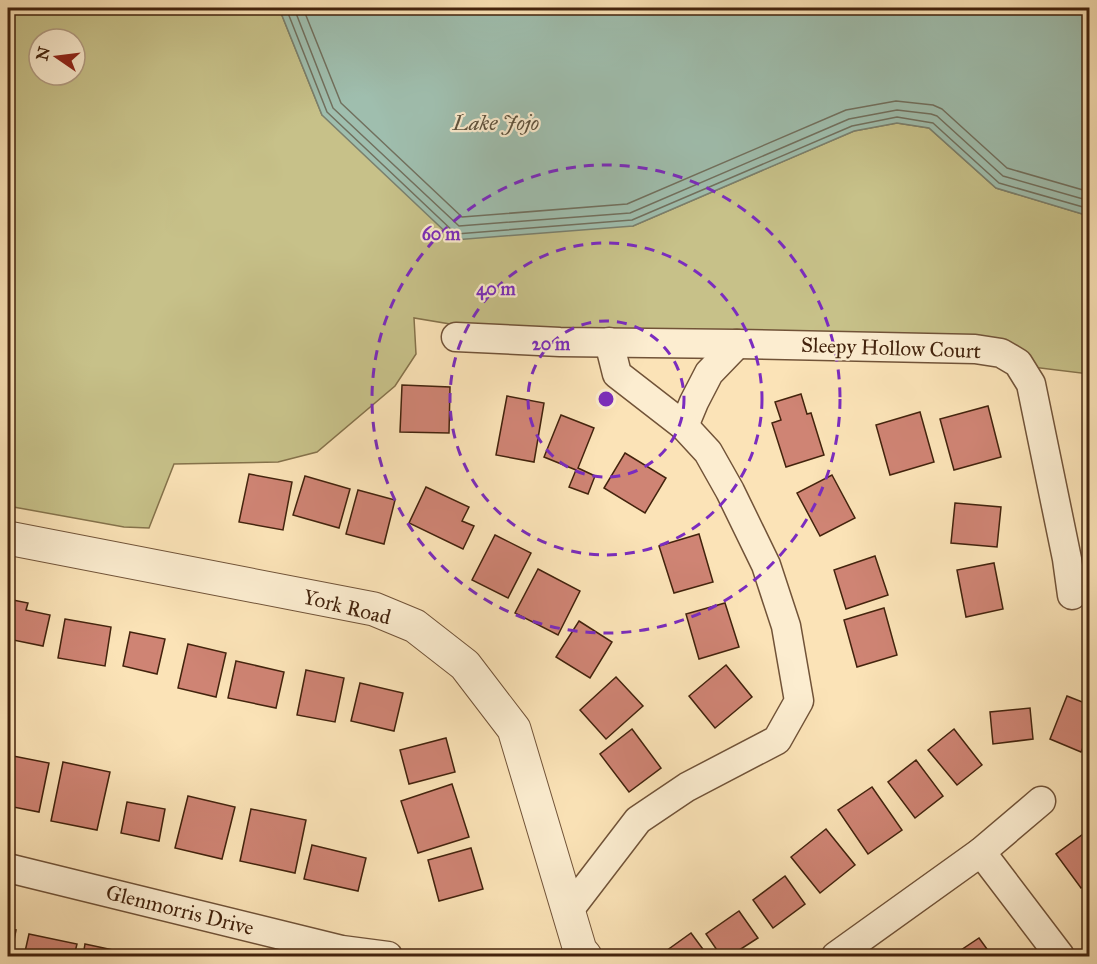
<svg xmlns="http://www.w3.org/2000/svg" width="1097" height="964" font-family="'IM FELL Great Primer',serif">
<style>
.green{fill:#c7c189;stroke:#85724b;stroke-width:1.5;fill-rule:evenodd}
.water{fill:#9fbeae;stroke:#7a806e;stroke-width:1.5}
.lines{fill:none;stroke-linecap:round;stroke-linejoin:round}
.shore{stroke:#71705e;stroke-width:1.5}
.building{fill:#cf8474;stroke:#43230d;stroke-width:1.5}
.minor-casing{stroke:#715338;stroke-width:31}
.tertiary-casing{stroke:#715338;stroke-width:35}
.minor{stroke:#fcedd0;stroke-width:28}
.tertiary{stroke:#fcedd0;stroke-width:33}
.ring{fill:none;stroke:#7b2cbf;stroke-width:3;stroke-dasharray:10 8}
.labels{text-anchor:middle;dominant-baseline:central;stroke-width:4.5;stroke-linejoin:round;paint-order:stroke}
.street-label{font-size:21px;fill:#43230d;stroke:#fcedd0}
.water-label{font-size:22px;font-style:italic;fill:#5f523d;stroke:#fcedd0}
.centre{fill:#7b2cbf;stroke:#fcedd0;stroke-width:3}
.ring-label{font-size:18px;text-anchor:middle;font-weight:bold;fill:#7b2cbf;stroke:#fcedd0;stroke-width:4.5;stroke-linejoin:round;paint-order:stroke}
</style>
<rect width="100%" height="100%" fill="#fbe3b7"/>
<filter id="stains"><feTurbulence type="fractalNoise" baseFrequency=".00333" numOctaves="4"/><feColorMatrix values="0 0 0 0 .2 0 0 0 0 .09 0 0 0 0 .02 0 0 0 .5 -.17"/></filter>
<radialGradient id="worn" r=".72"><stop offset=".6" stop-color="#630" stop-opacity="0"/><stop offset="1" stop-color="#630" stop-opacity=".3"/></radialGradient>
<path class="green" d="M8,8H279L322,115L633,226L854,131L897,123L929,128L996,188L1089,216V374L1024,366L716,347L571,344L414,318L416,354L395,386L317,452L278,462L174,464L149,528L124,527L8,506ZM39,39H75V75H39Z"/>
<polygon class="water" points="279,8 1089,8 1089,216 996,188 929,128 897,123 854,131 633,226 454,240 322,115"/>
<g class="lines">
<g class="shore">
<polyline points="286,8 327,112 456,234 632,220 852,126 897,117 933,123 999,183 1090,209"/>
<polyline points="294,8 333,108 459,226 630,213 849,119 897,110 931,114 937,116 1003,176 1090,201"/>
<polyline points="303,8 341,103 462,217 627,204 846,110 896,101 933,105 942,109 1007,168 1090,192"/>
</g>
</g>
<g class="building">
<polygon points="402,385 450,387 449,433 400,432"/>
<polygon points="801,394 807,414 811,413 824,455 786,467 772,423 781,420 775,402"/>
<polygon points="507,396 544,403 534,462 496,455"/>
<polygon points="988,406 1001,457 954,470 940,419"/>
<polygon points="920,412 934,462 890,475 876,425"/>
<polygon points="561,415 594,428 578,468 595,476 588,494 569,487 576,470 544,457"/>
<polygon points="625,453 666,478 645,513 604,488"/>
<polygon points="249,474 292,482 283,530 239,522"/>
<polygon points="832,475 855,518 820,536 797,493"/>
<polygon points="305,476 350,489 339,528 293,515"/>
<polygon points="426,487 469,507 462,521 474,526 463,549 409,523"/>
<polygon points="358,490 395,500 384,544 346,534"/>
<polygon points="955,503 1001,507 997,547 951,543"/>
<polygon points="699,534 713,582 674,593 659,546"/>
<polygon points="495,535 531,553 508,598 472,580"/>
<polygon points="875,556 888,595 846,609 834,570"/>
<polygon points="994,563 1003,609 966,617 957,570"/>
<polygon points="538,569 580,591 558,635 515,613"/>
<polygon points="8,599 28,603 26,610 50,615 43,646 8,639"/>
<polygon points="725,603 739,647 699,659 686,614"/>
<polygon points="884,608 897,655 857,667 844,620"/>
<polygon points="65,619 111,627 105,666 58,658"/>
<polygon points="579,621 612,642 590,678 556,657"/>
<polygon points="130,632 165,639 157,674 123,666"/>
<polygon points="188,644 226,653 216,697 178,688"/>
<polygon points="236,661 284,672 276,708 228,698"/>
<polygon points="726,665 752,697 715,728 689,696"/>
<polygon points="306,670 344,678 335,722 297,715"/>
<polygon points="616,677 643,706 606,739 580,710"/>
<polygon points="360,683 403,693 394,731 351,721"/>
<polygon points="1067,696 1090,705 1090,732 1081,752 1050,739"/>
<polygon points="1030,708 1033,739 993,744 990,712"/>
<polygon points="632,729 661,768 629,792 600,754"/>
<polygon points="954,729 982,765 957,785 928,750"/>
<polygon points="446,738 455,772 409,784 400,750"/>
<polygon points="8,755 49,763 39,812 8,806"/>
<polygon points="916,760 943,796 915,818 888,782"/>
<polygon points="63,762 110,772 97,830 51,821"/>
<polygon points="452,784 469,837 418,853 401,801"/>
<polygon points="872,787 902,830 868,854 838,810"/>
<polygon points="188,796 235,807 222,859 175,848"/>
<polygon points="127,802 165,809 159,841 121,833"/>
<polygon points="251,809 306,820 295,873 240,861"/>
<polygon points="826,829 855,865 820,893 791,857"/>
<polygon points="1090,829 1090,882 1081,888 1056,854"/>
<polygon points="312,845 366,858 358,891 304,879"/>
<polygon points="471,848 483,889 439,901 428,860"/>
<polygon points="785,876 805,904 773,928 753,900"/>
<polygon points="739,911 758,938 730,956 721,956 706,934"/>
<polygon points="8,929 16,930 11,956 8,956"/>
<polygon points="691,933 708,956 659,956"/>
<polygon points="29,934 77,944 74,956 24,956"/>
<polygon points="979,938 992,956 952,956"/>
<polygon points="85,944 137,955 137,956 83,956"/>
</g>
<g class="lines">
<g class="minor-casing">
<g id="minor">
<polyline points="456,337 560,342 737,344 975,349 1001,353 1018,363 1031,384 1067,559 1072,595"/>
<polyline points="684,426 694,402 709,373 737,344"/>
<polyline points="981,852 1060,956"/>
<polyline points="8,868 342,950 388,956"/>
<polyline points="569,910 638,820 687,787 777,740 799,701 786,626 766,565 730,491 708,452 684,426 617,374 609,342"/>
<polyline points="836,956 981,852 1041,801"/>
</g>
</g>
<g class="tertiary-casing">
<polyline id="tertiary" points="8,538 374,609 415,626 465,665 514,729 580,950 585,956"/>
</g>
<use href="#minor" class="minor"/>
<use href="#tertiary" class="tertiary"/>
</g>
<g class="ring">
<circle cx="606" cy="399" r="78"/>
<circle cx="606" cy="399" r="156"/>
<circle cx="606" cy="399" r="234"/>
</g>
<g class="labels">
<g class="street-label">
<text transform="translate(891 348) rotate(2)">Sleepy Hollow Court</text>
<text transform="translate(347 607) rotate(14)">York Road</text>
<text transform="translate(180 910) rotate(14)">Glenmorris Drive</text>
</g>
<g class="water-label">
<text x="496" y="122">Lake Jojo</text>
</g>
</g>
<circle cx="606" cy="399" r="9" class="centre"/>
<g class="ring-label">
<text x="441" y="240">60 m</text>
<text x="496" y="295">40 m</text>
<text x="551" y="350">20 m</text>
</g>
<rect width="1097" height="964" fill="none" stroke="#fbe3b7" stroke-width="30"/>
<rect x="9" y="9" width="1079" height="946" fill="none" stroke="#43230d" stroke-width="3"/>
<rect x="15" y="15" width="1067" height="934" fill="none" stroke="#43230d" stroke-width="1.5"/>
<g transform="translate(57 57) rotate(284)"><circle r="28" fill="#fcedd0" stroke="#b29c82" stroke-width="1.5"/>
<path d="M0-4.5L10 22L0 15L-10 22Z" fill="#8f2418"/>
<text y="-9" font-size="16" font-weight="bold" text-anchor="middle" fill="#43230d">N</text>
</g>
<rect width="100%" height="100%" filter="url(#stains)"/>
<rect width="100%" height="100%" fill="url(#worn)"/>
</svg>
